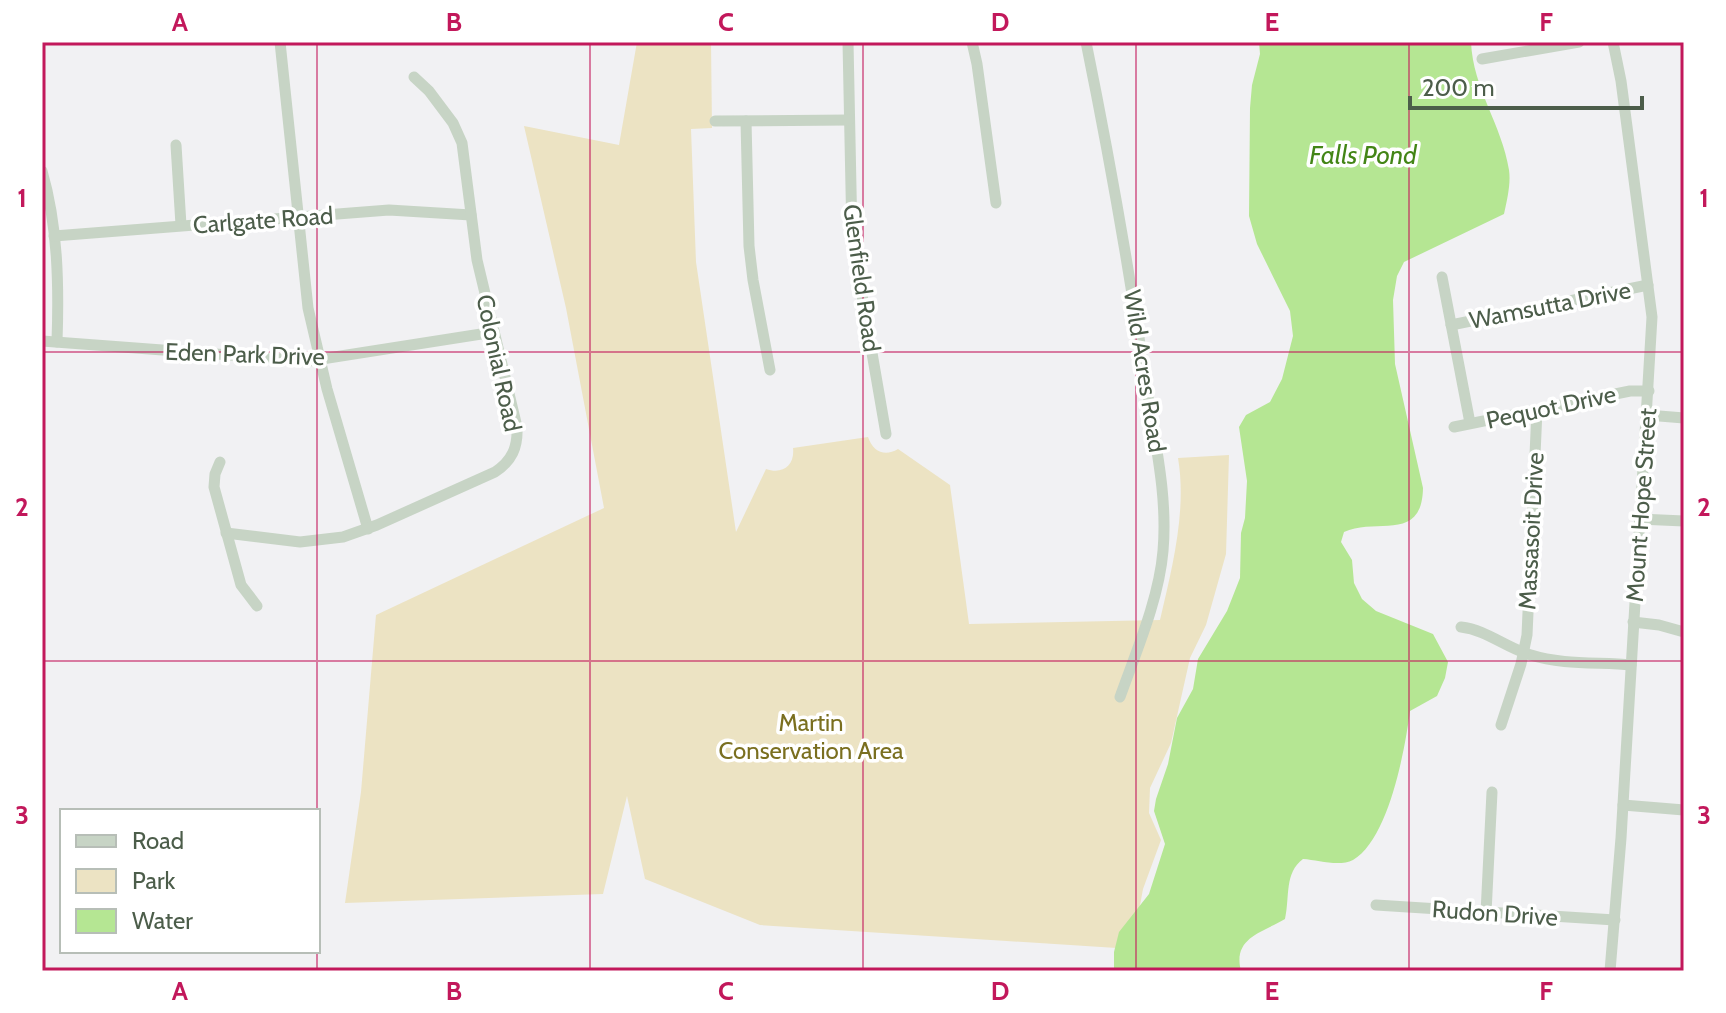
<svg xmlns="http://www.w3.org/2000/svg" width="1726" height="1013" font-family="Cabin,sans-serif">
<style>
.green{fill:#ece3c3}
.water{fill:#b5e693}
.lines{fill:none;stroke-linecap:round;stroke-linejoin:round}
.minor{stroke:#c7d4c5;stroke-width:11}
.grid{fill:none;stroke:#c2185b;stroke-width:2;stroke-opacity:0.55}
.labels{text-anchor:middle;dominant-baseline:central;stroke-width:7;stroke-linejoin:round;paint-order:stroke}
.street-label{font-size:24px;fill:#4c5d4a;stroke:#fff}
.park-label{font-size:24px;fill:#7a6f1f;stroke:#fff}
.water-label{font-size:26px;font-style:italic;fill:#438516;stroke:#fff}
.neatline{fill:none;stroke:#c2185b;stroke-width:3}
.grid-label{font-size:26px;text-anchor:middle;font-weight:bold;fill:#c2185b}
</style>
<rect width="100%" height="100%" fill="#f1f1f3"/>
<path class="green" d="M637,42H711L712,128L691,129L696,262L736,532L766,469C783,475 795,465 793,448L868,437C873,452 885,457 898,449L950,485L969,624L1160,620C1172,568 1187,511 1178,458L1229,455L1226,554L1206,625L1190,658L1171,743L1150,788L1149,813L1161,840L1143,889L1132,949L760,925L645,879L627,796L603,894L345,903L361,792L376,615L604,508L566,308L524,126L619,145Z"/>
<path class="water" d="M1259,42H1471C1473,89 1502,125 1509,170C1511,184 1507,200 1504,214L1404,262L1397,276L1393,300L1395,364L1423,488C1422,543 1377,517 1344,532L1341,542L1352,560L1354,583L1362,599L1376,611L1433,634L1448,662L1445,678L1437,696L1410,711C1405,749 1389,839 1353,860C1339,867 1318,860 1303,859C1284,873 1290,897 1285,919C1264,932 1232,937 1241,971H1114V952L1119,932L1149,894L1165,844L1154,811L1156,799L1168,764L1177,718L1193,689L1198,659L1227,611L1240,578L1241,533L1245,518L1247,481L1239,427L1246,415L1270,402L1282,379L1293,336L1290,311L1257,244L1249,216L1250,108L1252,85L1260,54Z"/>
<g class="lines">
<g class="minor">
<polyline points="280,42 308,308 327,389 368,529"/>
<polyline points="848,42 852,237 886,434"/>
<polyline points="972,42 977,64 996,203"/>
<path d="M1086,42C1109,155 1129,269 1146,383C1154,439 1168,494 1163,551C1159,599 1136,652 1120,697"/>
<polyline points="1482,59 1579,42"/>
<polyline points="715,121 849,120"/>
<polyline points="746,121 749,246 753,280 770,370"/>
<polyline points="176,145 181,225"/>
<path d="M42,171C58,226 59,285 57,342"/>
<polyline points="54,236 389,210 471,215"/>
<polyline points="1442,277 1470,423"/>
<polyline points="1451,325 1648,285"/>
<polyline points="42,341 309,361 494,332"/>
<polyline points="1647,415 1684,418"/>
<polyline points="1454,427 1630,391 1649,391"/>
<polyline points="220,462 215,474 214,487 241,585 257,606"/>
<polyline points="1639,519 1684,521"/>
<path d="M226,533L300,542L343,537L377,525L495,472C512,461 518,447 517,427L477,260L462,143L453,123L429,91L414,77"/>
<polyline points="1633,622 1659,625 1684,632"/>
<path d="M1461,627C1487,630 1506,648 1531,655C1562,665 1599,662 1631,665"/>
<polyline points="1501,725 1521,664 1527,635 1537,410"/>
<polyline points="1623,805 1684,810"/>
<polyline points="1376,905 1615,920"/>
<polyline points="1486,913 1492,792"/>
<polyline points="1610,971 1621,838 1652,317 1621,81 1613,42"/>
</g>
</g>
<path class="grid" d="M317,42V811M590,42V971M863,42V971M1136,42V971M1409,42V971M42,352H1684M42,661H1684M317,951V971"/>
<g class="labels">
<g class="street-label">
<text transform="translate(263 220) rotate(-4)">Carlgate Road</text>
<text transform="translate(862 278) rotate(82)">Glenfield Road</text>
<text transform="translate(1550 305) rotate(-11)">Wamsutta Drive</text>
<text transform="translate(245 354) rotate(2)">Eden Park Drive</text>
<text transform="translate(499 363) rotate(78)">Colonial Road</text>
<text transform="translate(1145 371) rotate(81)">Wild Acres Road</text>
<text transform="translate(1551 407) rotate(-12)">Pequot Drive</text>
<text transform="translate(1641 505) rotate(-86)">Mount Hope Street</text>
<text transform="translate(1531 531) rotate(-87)">Massasoit Drive</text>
<text transform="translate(1495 913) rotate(4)">Rudon Drive</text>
</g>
<g class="park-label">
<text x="811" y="722">Martin<tspan x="811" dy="28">Conservation Area</tspan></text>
</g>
<g class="water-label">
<text x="1363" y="155">Falls Pond</text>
</g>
</g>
<rect width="1726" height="1013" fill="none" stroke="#ffffff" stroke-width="88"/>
<rect x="60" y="809" width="260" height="144" fill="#ffffff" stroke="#b7beb7" stroke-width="2"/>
<rect x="76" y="835" width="40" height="12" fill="#c7d4c5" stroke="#b7beb7" stroke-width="2"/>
<text x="132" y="849" font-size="24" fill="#4c5d4a">Road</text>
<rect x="76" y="869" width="40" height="24" fill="#ece3c3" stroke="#b7beb7" stroke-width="2"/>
<text x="132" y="889" font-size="24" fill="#4c5d4a">Park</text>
<rect x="76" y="909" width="40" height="24" fill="#b5e693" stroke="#b7beb7" stroke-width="2"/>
<text x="132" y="929" font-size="24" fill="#4c5d4a">Water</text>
<path d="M1410 96v12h232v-12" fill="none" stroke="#4c5d4a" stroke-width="4"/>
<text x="1422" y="96" font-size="24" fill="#4c5d4a" stroke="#ffffff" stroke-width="6" paint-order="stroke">200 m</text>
<rect x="44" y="44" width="1638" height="925" class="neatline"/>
<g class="grid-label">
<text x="180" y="31">A</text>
<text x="454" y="31">B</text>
<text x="726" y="31">C</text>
<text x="1000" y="31">D</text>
<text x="1272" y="31">E</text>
<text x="1546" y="31">F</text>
<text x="22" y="207">1</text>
<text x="1704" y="207">1</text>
<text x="22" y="516">2</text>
<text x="1704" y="516">2</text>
<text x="22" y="824">3</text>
<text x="1704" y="824">3</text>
<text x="180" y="1000">A</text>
<text x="454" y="1000">B</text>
<text x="726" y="1000">C</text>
<text x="1000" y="1000">D</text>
<text x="1272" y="1000">E</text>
<text x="1546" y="1000">F</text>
</g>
</svg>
